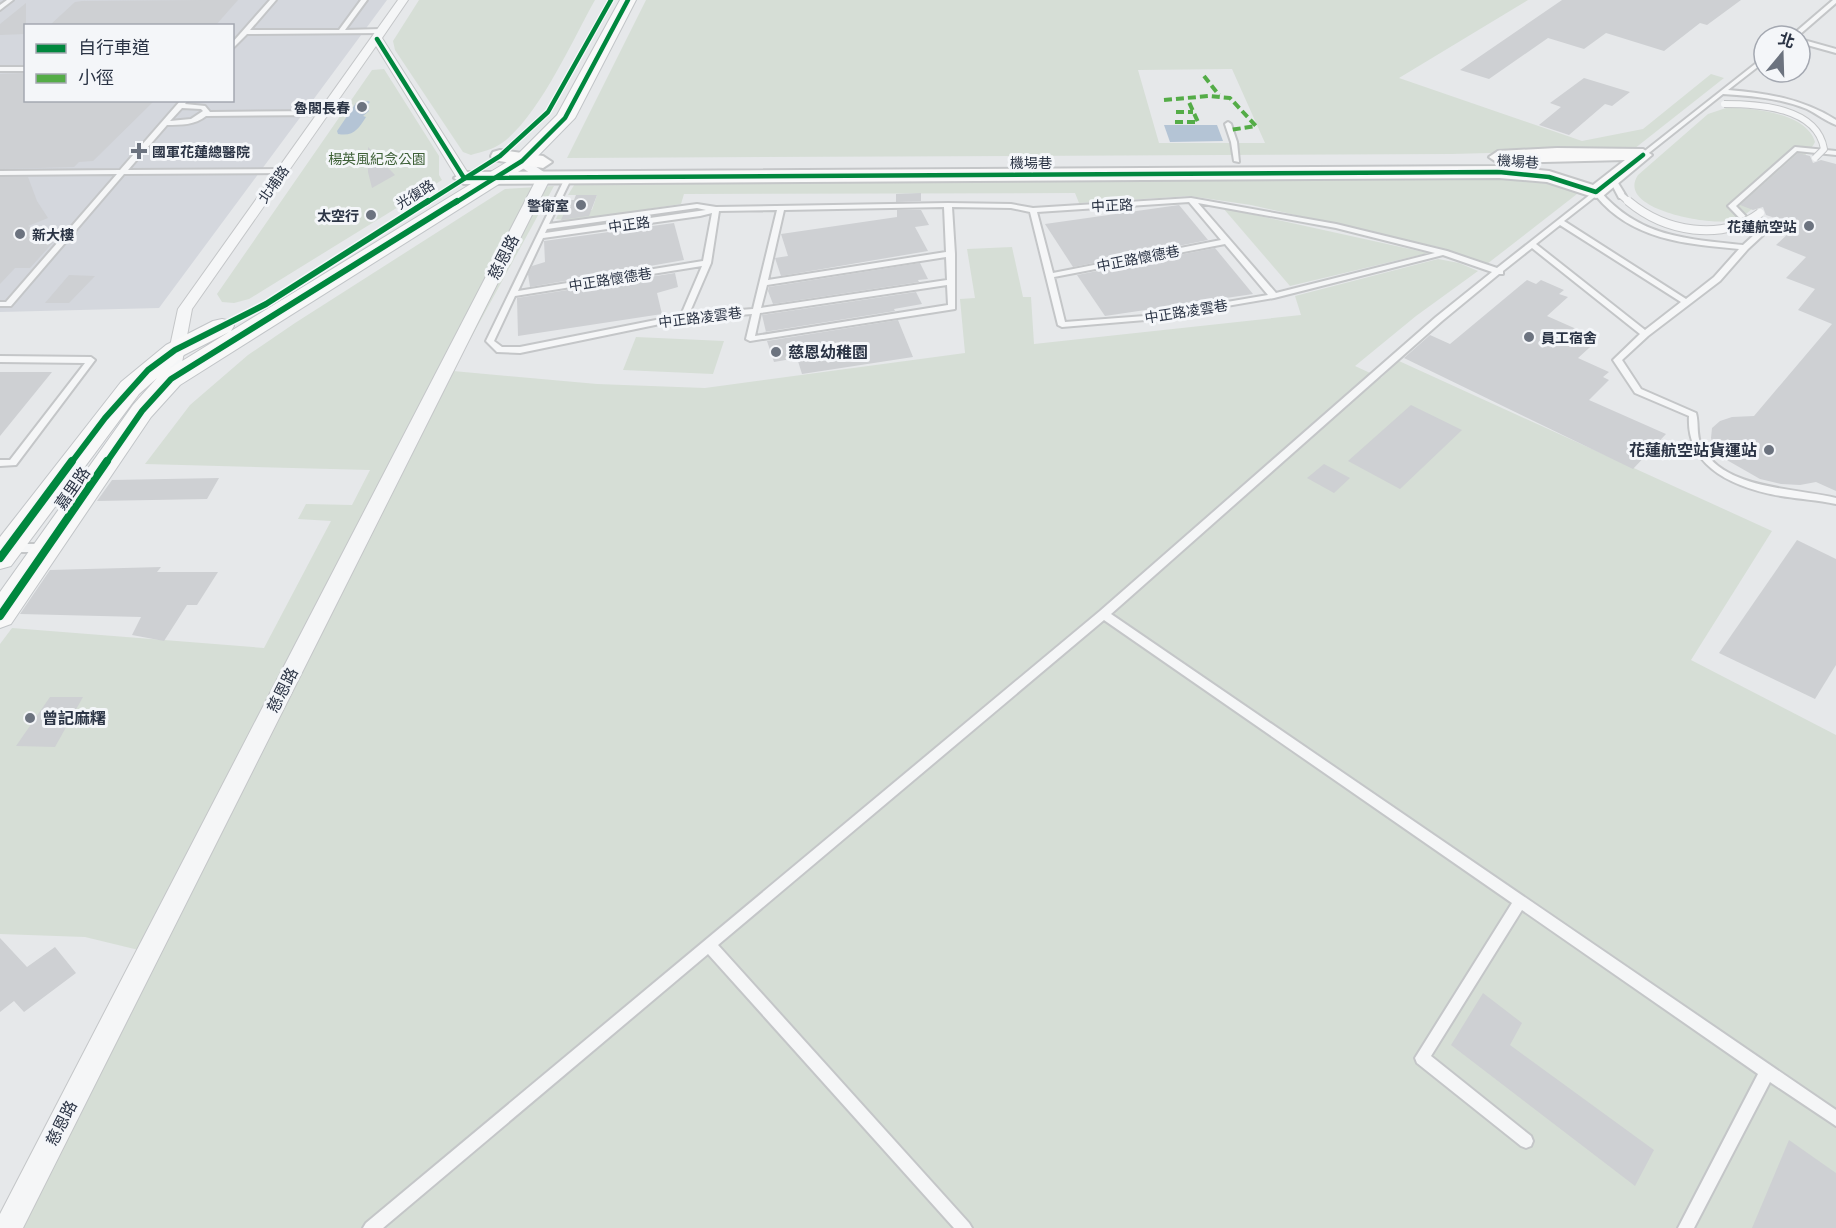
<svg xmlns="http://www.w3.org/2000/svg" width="1836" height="1228" font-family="'Titillium Web','Noto Sans TC',sans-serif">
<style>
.built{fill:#d4d7dd;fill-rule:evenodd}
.green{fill:#d6ded6;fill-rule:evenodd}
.water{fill:#b4c4d5}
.building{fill:#ced0d3}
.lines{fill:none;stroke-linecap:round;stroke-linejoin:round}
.lane-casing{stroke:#c4c6c8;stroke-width:4}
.street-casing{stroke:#c4c6c8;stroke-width:2}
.secondary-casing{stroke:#c4c6c8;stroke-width:4}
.primary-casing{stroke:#c2c5c8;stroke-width:2}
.lane{fill:#f5f6f7;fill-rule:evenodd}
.street{fill:#f5f6f7;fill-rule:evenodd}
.secondary{fill:#f8f8f8;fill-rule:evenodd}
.primary{fill:#f8f8f8;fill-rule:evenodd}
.lane-bridge-far1-casing{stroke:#c4c6c8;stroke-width:8;stroke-linecap:butt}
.lane-bridge-casing{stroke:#c4c6c8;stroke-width:10;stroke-linecap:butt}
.lane-bridge-far1{stroke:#f5f6f7;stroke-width:6}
.lane-bridge{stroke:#f5f6f7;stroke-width:8}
.quiet{stroke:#54ac47;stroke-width:4;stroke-dasharray:8 4;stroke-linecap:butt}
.cycleway-far2-casing{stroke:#f4f6f9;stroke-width:7}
.cycleway-far1-casing{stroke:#f4f6f9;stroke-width:9}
.cycleway-casing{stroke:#f4f6f9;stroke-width:11}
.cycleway-far2{stroke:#00873e;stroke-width:4.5}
.cycleway-far1{stroke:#00873e;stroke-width:6}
.cycleway{stroke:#00873e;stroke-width:8}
.poi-dot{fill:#6c737f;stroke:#f4f6f9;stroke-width:2}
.labels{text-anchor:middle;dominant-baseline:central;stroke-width:6;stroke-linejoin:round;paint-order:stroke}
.far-poi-label{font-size:14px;font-weight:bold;fill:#2b3445;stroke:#f4f6f9;text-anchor:end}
.far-park-label{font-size:14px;fill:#3f6138;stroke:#f4f6f9}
.far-street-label{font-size:14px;fill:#2b3445;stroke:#f4f6f9}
.street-label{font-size:16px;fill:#2b3445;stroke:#f4f6f9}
.poi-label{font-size:16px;font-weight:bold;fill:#2b3445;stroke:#f4f6f9;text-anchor:start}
</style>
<rect width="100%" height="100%" fill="#e6e8ea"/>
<path class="built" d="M0,0H387L159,308L0,312ZM26,26H232V100H26Z"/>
<g class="green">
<path d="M419,0H595C572,41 539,116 502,143C494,149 481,152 471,155L463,152L395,50L393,41Z"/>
<path d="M646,0H1528L1399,78L1582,141L1643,129L1711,74L1724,78L1634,149L1452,154L567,158ZM1232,69L1265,143H1159L1138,70Z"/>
<polygon points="384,69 439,156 439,175 442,180 249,299 234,303 222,302 217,294 372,70"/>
<path d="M1726,108C1751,107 1807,113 1815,142C1810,154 1754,209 1742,217C1738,219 1733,220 1729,221C1708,225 1615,209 1638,175L1708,114Z"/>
<polygon points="1484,178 1564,185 1575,189 1577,194 1487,264 1438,247 1251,205 1190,196 1079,203 1075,193 684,194 681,204 570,221 556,219 560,210 592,210 597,195 568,195 576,182"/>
<polygon points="554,186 453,371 597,384 705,388 965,353 960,299 975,298 967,249 1012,247 1023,297 1031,297 1034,344 1301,315 1295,296 1438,259 1459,263 1478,271 1416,316 1355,366 1381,378 1399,361 1772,531 1691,660 1836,735 1836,1228 15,1228 151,953 85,937 0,934 0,644 12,628 264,648 331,521 298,519 306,504 352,505 370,470 145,464 190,405 248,355 295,323 505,189"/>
<polygon points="698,208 698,211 565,230 565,227"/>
<polygon points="1223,208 1428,253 1290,286"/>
<polygon points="636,337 724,341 713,374 623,370"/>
</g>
<g class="water">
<path d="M368,101L370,102L366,106L369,111L363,116L366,117C359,128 354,137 338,134L337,131L356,103Z"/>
<polygon points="1164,125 1217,125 1223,141 1170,142"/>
</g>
<g class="building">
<polygon points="203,0 238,0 215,26 49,26 75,2 82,1"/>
<polygon points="1562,0 1741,0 1707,25 1700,23 1664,51 1606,33 1584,49 1548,38 1489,79 1460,70"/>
<polygon points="26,3 26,34 0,35 0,24"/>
<polygon points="26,73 26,100 154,101 93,161 79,162 74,167 0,169 0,74"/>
<polygon points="1584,78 1630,92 1612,106 1605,104 1569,135 1539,125 1561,107 1550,103"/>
<polygon points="368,147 395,175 372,188 368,172"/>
<polygon points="1798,153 1810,156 1813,163 1821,160 1836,164 1836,491 1816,482 1800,485 1781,484 1760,479 1725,459 1714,447 1711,438 1712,428 1720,421 1732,417 1754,416 1832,324 1798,310 1815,289 1786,278 1806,257 1776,245 1792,230 1777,225 1778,222 1773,220 1775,218 1766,215 1763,207 1753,210 1740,205"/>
<polygon points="0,177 28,177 37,201 48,218 28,226 57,238 30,268 15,268 0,284"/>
<polygon points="921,193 921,201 896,202 896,194"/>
<polygon points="576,195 597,195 589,216 561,220 570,200 574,200"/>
<polygon points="1179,205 1208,240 1073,267 1045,224"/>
<polygon points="897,210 921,210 929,225 915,227 928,251 781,276 775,258 788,256 781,234 897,217"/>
<polygon points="674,223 684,260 530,287 528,274 532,266 545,262 544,241"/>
<polygon points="1215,248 1253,294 1105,316 1077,275"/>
<polygon points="920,263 928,279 918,280 919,282 773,304 768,291 769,287"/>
<polygon points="675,273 678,287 657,293 662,314 518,336 517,298"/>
<polygon points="69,275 95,276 69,303 45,303"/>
<polygon points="1527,280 1536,284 1541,280 1564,290 1559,294 1568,297 1547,316 1599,339 1578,358 1609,372 1603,377 1609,380 1589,400 1666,434 1633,469 1404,358 1430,335 1450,344"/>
<polygon points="916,292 922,304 894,309 895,311 764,332 766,332 762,315"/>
<polygon points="898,320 913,357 802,374 797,358 774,362 767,341"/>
<polygon points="0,372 52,372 0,436"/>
<polygon points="1411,405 1462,430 1400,489 1348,461"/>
<polygon points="1324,464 1350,478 1334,493 1307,478"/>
<polygon points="219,478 207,499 97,501 112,480"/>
<polygon points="1797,540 1836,559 1836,665 1815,699 1719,653"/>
<polygon points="161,567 157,572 218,572 197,605 187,605 164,641 132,635 141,617 20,614 50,570"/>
<polygon points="50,697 83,697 55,747 16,746"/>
<polygon points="0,938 27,967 55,947 76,973 24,1012 14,1001 0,1012"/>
<polygon points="1483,993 1522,1023 1510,1045 1654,1150 1635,1186 1451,1045"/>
<polygon points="1789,1140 1836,1173 1836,1228 1752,1228"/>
</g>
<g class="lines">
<g class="lane-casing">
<g id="lane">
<polygon points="7,0 13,0 0,10 0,5"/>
<polygon points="270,0 276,0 250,30 339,30 361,0 367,0 345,30 382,29 385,31 382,33 247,34 232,49 232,43"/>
<polygon points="1833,0 1836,0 1836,3 1798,36 1791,36"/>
<polygon points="1800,39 1836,49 1836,53 1800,43"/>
<path d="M1764,57V62L1728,90C1766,93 1803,99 1836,120V125C1826,121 1817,114 1807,109C1780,98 1752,96 1723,94L1645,156H1641V154Z"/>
<rect x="0" y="67" width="26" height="4"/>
<path d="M181,100H188L185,104L205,106L210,112L324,111L327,113L324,115L206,116C195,125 181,125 167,125L128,170L283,169L286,171L283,173L124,174L11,306H0V302H6L117,174L0,175V171L120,170ZM182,108L201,109L203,111L191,119L170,121Z"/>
<polygon points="1228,122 1231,124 1237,142 1239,162 1234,161 1231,142 1225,124"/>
<path d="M1795,147L1836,151V155L1797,151L1736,206L1759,230L1769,221L1776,223L1748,249L1720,281L1648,336L1622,360L1641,389L1696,413C1699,423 1696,434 1701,445C1722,490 1796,488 1836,498V504C1818,500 1799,499 1781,496C1737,488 1686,469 1689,416L1635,393L1613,360L1640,334L1532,248L1503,271V274H1499L1442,321L1111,614L1836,1110V1126L1770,1082L1694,1228H1678L1758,1074L1522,910L1431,1056L1531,1136L1533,1141L1531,1146L1526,1148L1521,1146L1417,1063L1415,1058L1512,903L1104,620L718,945L969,1223L972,1228H954L708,954L383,1228H363L366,1223L1100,611L1436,317L1492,272L1443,255L1274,298L1145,320L1062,327L1058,325L1030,212L1011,208L952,207L955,254V309L750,341L746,339L752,314L684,319L520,353L497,352L486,341L566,176L572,177L549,224L697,204L716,207L948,203L1011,204L1033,208L1191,198L1336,224L1447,251L1497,268L1596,190H1599C1638,237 1686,239 1743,245L1755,234L1728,206ZM1596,196C1632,240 1686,244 1739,249L1714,277L1686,299L1564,221ZM1189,202L1221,240L1053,273L1037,212ZM1198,203L1336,228L1435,253L1276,293ZM944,207L946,252L768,280L784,210ZM697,208L706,210L545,233L547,229ZM777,210L753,309L689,314L711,263L719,211ZM712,213L703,261L518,291L543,238L700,216ZM1560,225L1681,302L1645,330L1536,244ZM1225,244L1268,295L1145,316L1065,322L1054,277ZM946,257L947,280L761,308L767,285ZM702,266L681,315L520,347H502L494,341L515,296ZM947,285L948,305L755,336L760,313Z"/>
<polygon points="1611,178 1615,178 1626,196 1625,198 1619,198 1609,179"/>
<polygon points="0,356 91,357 95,360 16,465 0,466 0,460 10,460 85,363 0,362"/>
<polygon points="0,544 44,544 49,548 44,552 0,552"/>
</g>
</g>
<g class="street-casing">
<g id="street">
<polygon points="398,0 408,0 382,38 471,178 469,181 459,181 376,46 192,309 179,379 171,384 165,383 163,379 178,309"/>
<polygon points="522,157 551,177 23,1228 0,1228 0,1214 537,178 517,164 516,161"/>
</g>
</g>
<g class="secondary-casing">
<g id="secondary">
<polygon points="1557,148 1643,149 1652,155 1603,196 1596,198 1547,182 1499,178 464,184 454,178 464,172 1499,166 1549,171 1593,185 1625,160 1498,163 1489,157 1498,151"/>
<polygon points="500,150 543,156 552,162 543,168 493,160 491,156 493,152"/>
</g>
</g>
<g class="primary-casing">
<path id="primary" d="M620,0H636L575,118L529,165L180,385L151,417L11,624L0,628V592L133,405L157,378L139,394L11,566L0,569V537L121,382L166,345L213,321L222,319L231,321L234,326L231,331L515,157L557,115ZM229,332L166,371L184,355Z"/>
</g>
<use href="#lane" class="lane"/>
<use href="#street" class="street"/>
<use href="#secondary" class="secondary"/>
<use href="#primary" class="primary"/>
<g class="lane-bridge-far1-casing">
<g id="lane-bridge-far1">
<path d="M1724,104C1758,104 1817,107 1824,149L1815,158"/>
<polyline points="1622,196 1630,203"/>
</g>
</g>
<g class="lane-bridge-casing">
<path id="lane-bridge" d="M1628,201C1665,232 1721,242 1760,213"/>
</g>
<use href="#lane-bridge-far1" class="lane-bridge-far1"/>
<use href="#lane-bridge" class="lane-bridge"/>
<g class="quiet">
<polyline points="1204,76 1219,95"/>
<polyline points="1164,100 1209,96 1230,98 1256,126 1230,130"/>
<polyline points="1176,112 1193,112"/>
<polyline points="1175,122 1198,122 1188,100"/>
</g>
<g class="cycleway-far2-casing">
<g id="cycleway-far2">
<polyline points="377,39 464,178 1499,172 1549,177 1596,192 1643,155"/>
<polyline points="426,203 500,156 548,112 611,0"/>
<polyline points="455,203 522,161 565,118 628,0"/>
</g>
</g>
<g class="cycleway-far1-casing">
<g id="cycleway-far1">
<polyline points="71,463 105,418 148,370 175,350 266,304 428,201"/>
<polyline points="106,463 142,411 171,379 457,201"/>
</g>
</g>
<g class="cycleway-casing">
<g id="cycleway">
<polyline points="0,558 72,461"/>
<polyline points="0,616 107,461"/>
</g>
</g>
<use href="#cycleway-far2" class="cycleway-far2"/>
<use href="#cycleway-far1" class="cycleway-far1"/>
<use href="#cycleway" class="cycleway"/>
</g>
<g class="poi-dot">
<circle cx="362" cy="107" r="6"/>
<path d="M136 142h6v6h6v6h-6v6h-6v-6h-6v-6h6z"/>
<circle cx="581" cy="205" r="6"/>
<circle cx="371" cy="215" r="6"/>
<circle cx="1809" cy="226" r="6"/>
<circle cx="20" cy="234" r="6"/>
<circle cx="1529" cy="337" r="6"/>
<circle cx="776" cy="352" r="6"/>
<circle cx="1769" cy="450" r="6"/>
<circle cx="30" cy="718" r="6"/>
</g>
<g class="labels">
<g class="far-poi-label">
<text x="350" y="107">魯閣長春</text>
<text x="152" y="151" text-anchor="start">國軍花蓮總醫院</text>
<text x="569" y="205">警衛室</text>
<text x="359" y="215">太空行</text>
<text x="1797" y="226">花蓮航空站</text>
<text x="32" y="234" text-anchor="start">新大樓</text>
<text x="1541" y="337" text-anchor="start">員工宿舍</text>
</g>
<g class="far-park-label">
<text x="377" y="158">楊英風紀念公園</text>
</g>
<g class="far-street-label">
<text transform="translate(1518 161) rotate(4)">機場巷</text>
<text x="1031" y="162">機場巷</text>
<text transform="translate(273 184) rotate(-55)">北埔路</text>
<text transform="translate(415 194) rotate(-32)">光復路</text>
<text transform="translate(1112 205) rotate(-3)">中正路</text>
<text transform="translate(629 224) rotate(-8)">中正路</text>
<text transform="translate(1138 258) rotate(-11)">中正路懷德巷</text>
<text transform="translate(610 279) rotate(-9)">中正路懷德巷</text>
<text transform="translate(1186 311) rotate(-9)">中正路凌雲巷</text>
<text transform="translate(700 317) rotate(-7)">中正路凌雲巷</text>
</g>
<g class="street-label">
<text transform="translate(503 257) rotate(-63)">慈恩路</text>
<text transform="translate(72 488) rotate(-55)">嘉里路</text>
<text transform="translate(282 690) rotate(-63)">慈恩路</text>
<text transform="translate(61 1123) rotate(-63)">慈恩路</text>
</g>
<g class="poi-label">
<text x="788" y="352">慈恩幼稚園</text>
<text x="1757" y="450" text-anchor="end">花蓮航空站貨運站</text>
<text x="42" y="718">曾記麻糬</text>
</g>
</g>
<rect x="24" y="24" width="210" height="78" fill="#f4f6f9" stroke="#a4a8b1" stroke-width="1.5"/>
<rect x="36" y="44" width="30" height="9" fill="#00873e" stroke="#a4a8b1" stroke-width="1.5"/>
<text x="78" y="54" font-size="18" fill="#2b3445">自行車道</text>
<rect x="36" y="74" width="30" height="9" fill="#54ac47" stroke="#a4a8b1" stroke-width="1.5"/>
<text x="78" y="84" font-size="18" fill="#2b3445">小徑</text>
<g transform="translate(1782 54) rotate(19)"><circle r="28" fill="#f4f6f9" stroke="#a4a8b1" stroke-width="1.5"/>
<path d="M0-4.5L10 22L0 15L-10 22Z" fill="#6c737f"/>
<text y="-9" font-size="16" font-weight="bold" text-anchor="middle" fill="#2b3445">北</text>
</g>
</svg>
